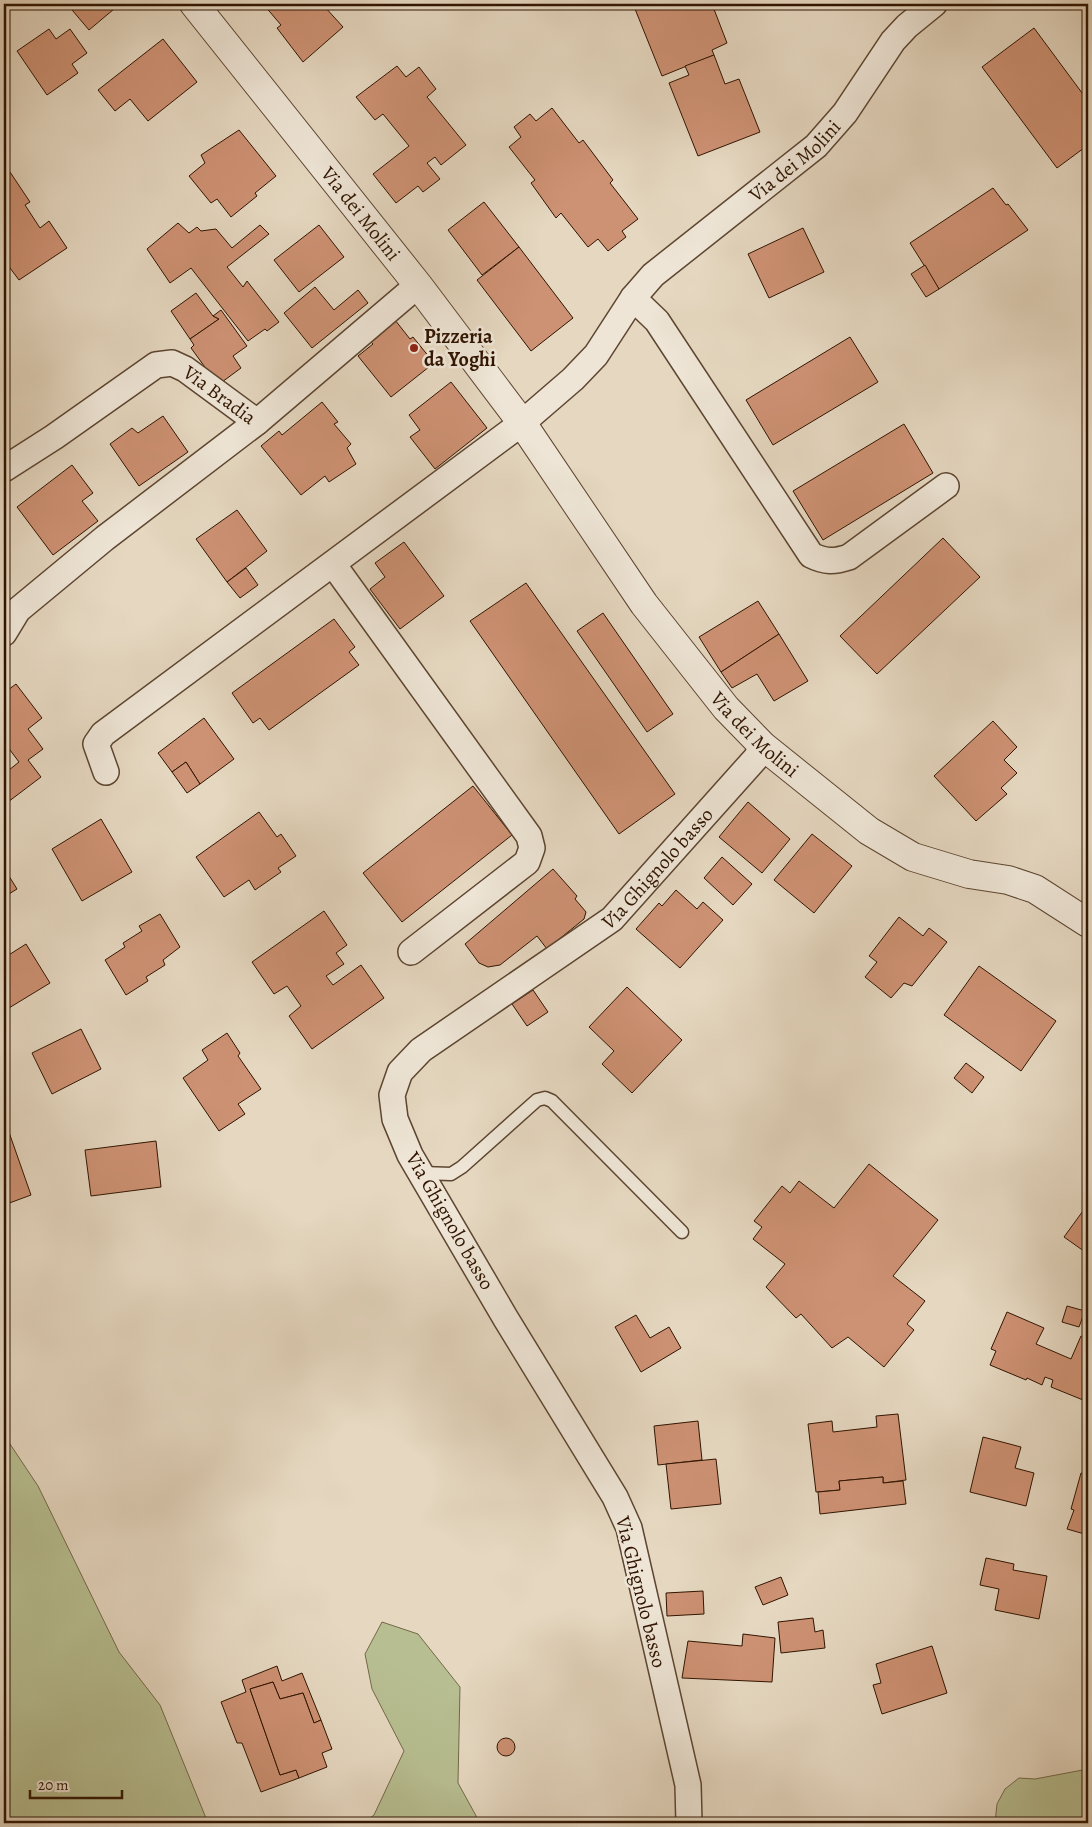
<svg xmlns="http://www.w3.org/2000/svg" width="1092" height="1827" font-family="Alegreya,serif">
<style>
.green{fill:#b7be91;stroke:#746948}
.building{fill:#cd9173;stroke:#301400}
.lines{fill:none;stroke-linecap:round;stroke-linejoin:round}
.service-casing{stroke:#5d4530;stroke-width:15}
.minor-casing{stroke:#5d4530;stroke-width:28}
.tertiary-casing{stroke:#5d4530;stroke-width:30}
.service{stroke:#eee5d6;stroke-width:12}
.minor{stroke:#eee5d6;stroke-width:25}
.tertiary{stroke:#eee5d6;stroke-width:28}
.poi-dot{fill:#8f2418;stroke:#eee5d6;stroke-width:2}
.labels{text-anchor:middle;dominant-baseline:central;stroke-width:5;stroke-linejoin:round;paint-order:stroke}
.street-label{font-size:20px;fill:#301400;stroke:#eee5d6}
.poi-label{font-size:20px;font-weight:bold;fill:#301400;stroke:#eee5d6;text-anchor:start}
</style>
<rect width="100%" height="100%" fill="#e5d7c0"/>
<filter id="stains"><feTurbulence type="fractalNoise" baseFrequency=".004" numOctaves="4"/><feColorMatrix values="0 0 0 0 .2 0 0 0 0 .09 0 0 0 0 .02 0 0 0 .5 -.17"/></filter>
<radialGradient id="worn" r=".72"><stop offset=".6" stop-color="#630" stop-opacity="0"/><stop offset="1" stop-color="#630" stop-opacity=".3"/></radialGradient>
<g class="green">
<polygon points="4,1435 38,1486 119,1652 160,1705 208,1823 4,1823"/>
<polygon points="382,1622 418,1634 460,1687 458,1783 480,1823 363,1823 374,1815 404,1751 372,1689 365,1654"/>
<polygon points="1088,1769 1088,1823 995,1823 997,1804 1005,1789 1019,1778 1035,1779"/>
</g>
<g class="building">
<polygon points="67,4 120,4 89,30"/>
<polygon points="265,4 327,4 324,6 343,27 303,62 277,28 281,25 264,5"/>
<polygon points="633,4 712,4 727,43 712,50 714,55 662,76"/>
<polygon points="1034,28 1088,101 1088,145 1057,168 982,67"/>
<polygon points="49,29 56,39 70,29 87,53 72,64 78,73 47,95 17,51"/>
<polygon points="163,39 197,82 148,121 130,99 115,111 98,90"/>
<polygon points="714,55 725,84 739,79 760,132 698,156 669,83 689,75 685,66"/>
<polygon points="397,66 406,77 419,67 436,89 427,97 466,145 441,165 435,157 427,163 440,179 423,192 418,186 396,203 373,174 409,146 383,114 375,120 356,97"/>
<polygon points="552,108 579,143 583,140 613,180 610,183 638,219 622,231 626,237 608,251 598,239 588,247 561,213 556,218 531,183 535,180 509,147 521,137 514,127 530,114 536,121"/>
<polygon points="239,130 276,176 255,193 257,196 231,217 217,199 211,203 189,176 205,163 201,155"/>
<polygon points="10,172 30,202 25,205 40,228 49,221 67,248 19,280 4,260 4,176"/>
<polygon points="993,188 1006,205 1008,204 1028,230 939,289 910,243"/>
<polygon points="484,202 519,247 482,275 448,230"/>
<polygon points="178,223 189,233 197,227 201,231 216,229 232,248 260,225 269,234 227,267 243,287 247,281 279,322 267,331 265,329 248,341 191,268 170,283 147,249"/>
<polygon points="319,225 344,257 299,292 274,260"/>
<polygon points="803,228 824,272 769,298 748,254"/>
<polygon points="519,247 573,318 531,351 477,280"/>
<polygon points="925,265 939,289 926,297 911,274"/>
<polygon points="315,287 334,310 358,290 368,303 312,348 284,313"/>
<polygon points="196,293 213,316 219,319 190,339 171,311"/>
<polygon points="221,310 247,346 233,356 241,368 218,385 191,348 194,345 190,339 219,319 213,316"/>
<polygon points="395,320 410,339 413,337 434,363 391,397 358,356 373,344 370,341"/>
<polygon points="850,337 878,382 773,445 746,400"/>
<polygon points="451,382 487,428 435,469 410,437 420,430 409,415"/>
<polygon points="322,402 338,422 334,424 351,444 347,448 356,464 329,482 325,476 301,495 261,446 279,431 282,435"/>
<polygon points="163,416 188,452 139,486 110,444 132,428 138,433"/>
<polygon points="904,424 933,473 823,540 793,491"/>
<polygon points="72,465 93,493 82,501 98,521 53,555 17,507"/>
<polygon points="237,510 267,551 227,582 196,539"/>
<polygon points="943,538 980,577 877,674 840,636"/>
<polygon points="404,542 444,596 400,629 370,589 385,577 375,563"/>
<polygon points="246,568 258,585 240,598 227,582"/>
<polygon points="526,583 675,794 619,834 470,621"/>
<polygon points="758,601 779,634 721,672 699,637"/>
<polygon points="603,613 673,714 647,732 577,631"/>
<polygon points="334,619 355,647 349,652 359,665 269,730 260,718 253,723 232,693"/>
<polygon points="779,634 808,681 774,701 757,674 732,688 721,672"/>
<polygon points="16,684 42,718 28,729 43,749 28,760 41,777 4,805 4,774 19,762 4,742 4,693"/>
<polygon points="204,718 234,759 200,784 186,762 172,772 158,753"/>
<polygon points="993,721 1017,747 1004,760 1017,773 1001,788 1007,794 976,821 934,776"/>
<polygon points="186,762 200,784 187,793 172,772"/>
<polygon points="473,786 512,835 402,922 363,873"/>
<polygon points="748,802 790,839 762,873 719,837"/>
<polygon points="259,812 277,837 281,834 296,856 278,868 281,872 255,890 249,880 224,897 196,857"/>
<polygon points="101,819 132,872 82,901 52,849"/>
<polygon points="812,834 852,866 814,913 774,880"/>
<polygon points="722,857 752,884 733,905 704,878"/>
<polygon points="4,868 17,889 4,897"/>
<polygon points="553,869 577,896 575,899 586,912 584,919 547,949 537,936 500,965 488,967 479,963 465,944"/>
<polygon points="676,890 697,909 703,902 723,920 680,968 636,929 659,903 662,906"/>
<polygon points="324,911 347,945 336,953 344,964 326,976 333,985 361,965 384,998 312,1049 289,1016 301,1006 287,986 274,994 252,962"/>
<polygon points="160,914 180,947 163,960 165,965 146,977 148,981 126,995 105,960 125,947 123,943 142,931 139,926"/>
<polygon points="899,917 923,936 929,928 947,942 912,986 904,983 891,998 865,977 877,962 869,956"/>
<polygon points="26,944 50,983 4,1011 4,958"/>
<polygon points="979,966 1056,1021 1021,1071 944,1015"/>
<polygon points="627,987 682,1040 632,1093 602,1064 614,1051 589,1027"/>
<polygon points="533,990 548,1012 527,1026 512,1004"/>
<polygon points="81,1029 101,1069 52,1094 32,1053"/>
<polygon points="227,1033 240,1053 238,1056 261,1089 238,1104 245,1114 219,1131 183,1078 208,1060 202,1050"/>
<polygon points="966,1063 984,1077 972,1093 954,1078"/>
<polygon points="4,1118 31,1195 4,1205"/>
<polygon points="156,1141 161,1187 91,1196 85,1150"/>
<polygon points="869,1164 938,1220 893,1276 925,1301 907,1324 914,1330 884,1367 848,1337 832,1348 801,1314 796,1318 766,1287 785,1264 753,1239 762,1227 754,1221 782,1186 790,1193 799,1181 834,1208"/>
<polygon points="1088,1204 1088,1254 1064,1237"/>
<polygon points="1067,1306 1085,1311 1079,1327 1062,1322"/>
<polygon points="1007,1312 1044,1328 1036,1344 1071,1359 1081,1336 1088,1339 1088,1402 1051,1387 1053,1380 1045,1377 1042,1385 1027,1378 1026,1380 990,1365 996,1351 991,1349"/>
<polygon points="636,1315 650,1338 669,1327 681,1348 641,1372 615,1327"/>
<polygon points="898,1414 906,1480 883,1483 883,1477 839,1481 840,1490 816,1492 808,1424 832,1421 833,1432 877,1427 876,1416"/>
<polygon points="698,1421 702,1460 658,1465 654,1426"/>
<polygon points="983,1437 1021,1447 1015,1468 1034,1473 1026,1506 970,1492"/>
<polygon points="716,1459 721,1504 671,1509 666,1464"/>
<polygon points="1081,1473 1088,1475 1088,1535 1067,1529 1074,1510 1071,1509"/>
<polygon points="883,1477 883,1483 903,1481 906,1504 820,1514 818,1492 840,1490 839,1481"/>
<polygon points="986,1558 1014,1564 1013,1570 1047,1576 1039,1619 995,1610 999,1589 980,1585"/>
<polygon points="781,1577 788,1595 763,1605 755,1587"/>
<polygon points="703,1591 704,1614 667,1616 666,1593"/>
<polygon points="813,1618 815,1632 823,1630 825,1648 781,1653 778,1622"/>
<polygon points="743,1634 775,1638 772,1682 682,1678 688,1641 742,1646"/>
<polygon points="932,1646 947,1693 882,1714 873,1685 881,1683 876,1664"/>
<polygon points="277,1666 282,1681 302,1673 321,1720 314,1723 303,1693 280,1699 273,1682 250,1689 280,1775 296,1770 299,1778 261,1792 242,1743 237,1743 221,1702 246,1692 242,1680"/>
<polygon points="273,1682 280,1699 303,1693 314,1723 321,1720 332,1749 322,1753 327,1767 299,1778 296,1770 280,1775 250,1689"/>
<circle cx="506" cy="1747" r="9"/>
</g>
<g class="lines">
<g class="service-casing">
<polyline id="service" points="422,1173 451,1174 462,1167 537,1100 545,1098 552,1101 682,1232"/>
</g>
<g class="minor-casing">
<g id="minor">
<path d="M633,298L657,321L811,555C825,562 834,562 849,557L946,486"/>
<path id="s1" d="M4,469L54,437L156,365L172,363L185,369L257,422L418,285"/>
<polyline points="333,564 529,836 532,848 527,862 411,952"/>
<polyline points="4,633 18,610 105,538 257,422"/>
<path id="s2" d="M106,772L96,744L103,734L522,423L573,379L596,355L633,298L653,275L816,146L845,113L893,41L907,26L934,4"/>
<path id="s3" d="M689,1823L688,1785L629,1528L615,1497L506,1319L410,1155L395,1119L392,1095L400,1072L421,1050L612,919L756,758L763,746"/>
</g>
</g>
<g class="tertiary-casing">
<g id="tertiary">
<path id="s4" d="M194,4L418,285L522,423L644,604L726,708L763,746L869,831L913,857L969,874L1008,880L1035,889L1088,923"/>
</g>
</g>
<use href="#service" class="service"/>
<use href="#minor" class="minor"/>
<use href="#tertiary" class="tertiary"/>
</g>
<circle class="poi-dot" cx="414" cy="348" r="5"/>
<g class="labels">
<g class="street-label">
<text stroke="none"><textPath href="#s2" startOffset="945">Via dei Molini</textPath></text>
<text stroke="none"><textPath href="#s4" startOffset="268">Via dei Molini</textPath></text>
<text stroke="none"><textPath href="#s1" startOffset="258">Via Bradia</textPath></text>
<text stroke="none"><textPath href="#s4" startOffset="922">Via dei Molini</textPath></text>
<text stroke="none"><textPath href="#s3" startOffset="1152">Via Ghignolo basso</textPath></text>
<text transform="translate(450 1221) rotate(60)">Via Ghignolo basso</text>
<text transform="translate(641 1592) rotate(76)">Via Ghignolo basso</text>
</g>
<g class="poi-label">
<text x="424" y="336">Pizzeria<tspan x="424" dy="23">da Yoghi</tspan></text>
</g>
</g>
<rect width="1092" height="1827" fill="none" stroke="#e5d7c0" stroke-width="20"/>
<rect x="5" y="5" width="1082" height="1817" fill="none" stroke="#301400" stroke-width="2.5"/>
<rect x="10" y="10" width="1072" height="1807" fill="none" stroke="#301400"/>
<path d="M30 1790v8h92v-8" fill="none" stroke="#301400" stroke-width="2.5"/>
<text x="38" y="1790" font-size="15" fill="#301400" stroke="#eee5d6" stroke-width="4" paint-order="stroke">20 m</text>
<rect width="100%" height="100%" filter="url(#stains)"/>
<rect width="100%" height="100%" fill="url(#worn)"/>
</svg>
